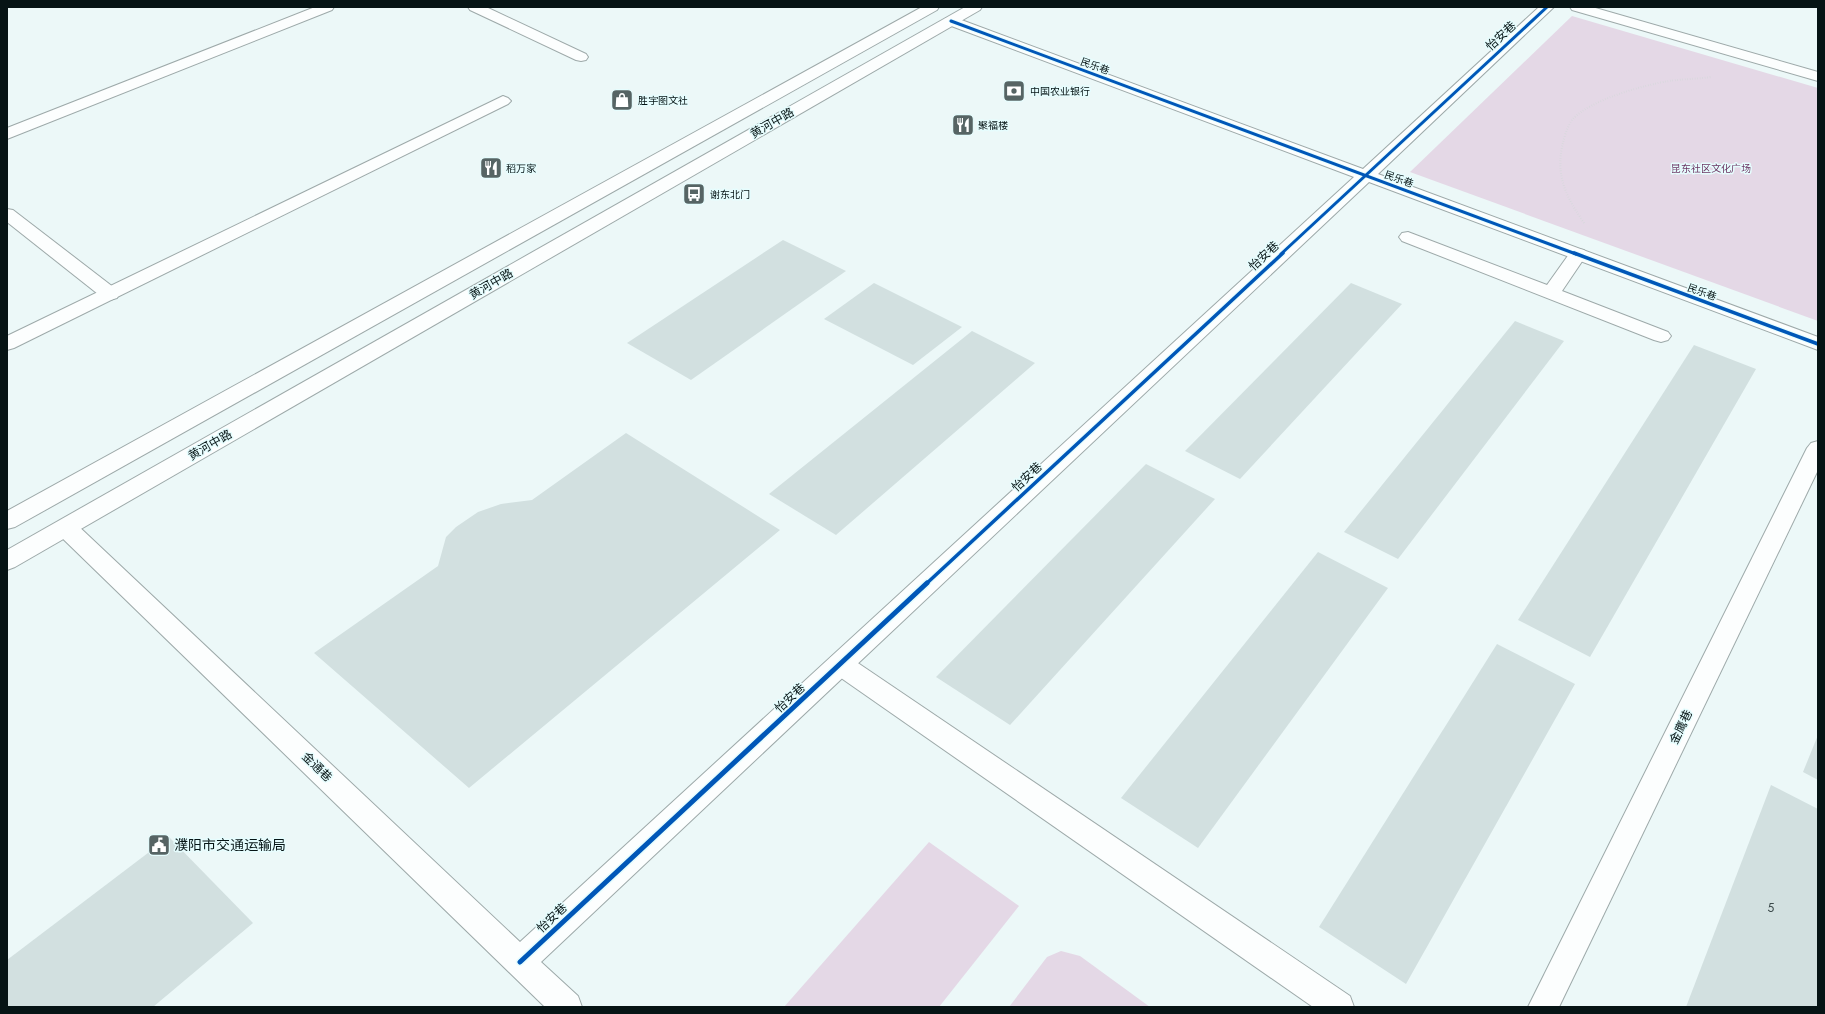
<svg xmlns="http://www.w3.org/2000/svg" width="1825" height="1014" font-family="Jost,'Noto Sans SC',sans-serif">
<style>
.green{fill:#e4d8e6}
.building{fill:#d2e0e0}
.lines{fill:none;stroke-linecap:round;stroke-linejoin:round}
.service-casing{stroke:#9da9a9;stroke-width:2}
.minor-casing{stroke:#9da9a9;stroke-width:2}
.primary-casing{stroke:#9da9a9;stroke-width:2}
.path{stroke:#d2d8d8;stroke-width:2;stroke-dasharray:0.5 2;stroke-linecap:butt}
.service{fill:#fcfefe;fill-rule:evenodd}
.minor{fill:#fcfefe;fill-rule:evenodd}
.primary{fill:#fcfefe;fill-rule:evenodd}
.cycleway-far2-casing{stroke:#e6fdfe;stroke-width:5}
.cycleway-far1-casing{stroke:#e6fdfe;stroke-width:6}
.cycleway-casing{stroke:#e6fdfe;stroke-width:8}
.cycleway-far2{stroke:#0057b8;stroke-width:3}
.cycleway-far1{stroke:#0057b8;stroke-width:3.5}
.cycleway{stroke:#0057b8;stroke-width:5}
.labels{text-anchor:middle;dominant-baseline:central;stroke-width:3;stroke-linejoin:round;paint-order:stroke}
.far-street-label{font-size:10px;fill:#061415;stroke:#e6fdfe}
.far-poi-label{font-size:10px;fill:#061415;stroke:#e6fdfe;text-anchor:start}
.far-park-label{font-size:10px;fill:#6c3563;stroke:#e6fdfe}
.street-label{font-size:12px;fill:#061415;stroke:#e6fdfe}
.near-number-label{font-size:12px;fill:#3b494a}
.near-poi-label{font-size:14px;fill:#061415;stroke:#e6fdfe;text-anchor:start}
</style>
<rect width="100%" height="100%" fill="#ecf8f8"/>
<g class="green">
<polygon points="1572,16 1818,88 1818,321 1410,172"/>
<polygon points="929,842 1019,906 939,1007 784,1007"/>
<polygon points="1061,951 1080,956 1150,1007 1009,1007 1047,957"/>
</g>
<g class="building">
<polygon points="783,240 846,271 691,380 627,343"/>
<polygon points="874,283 962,327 913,365 824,319"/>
<polygon points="1351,283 1402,304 1240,479 1185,451"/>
<polygon points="1515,321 1564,341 1398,559 1344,532"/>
<polygon points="972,331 1035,363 836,535 769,494"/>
<polygon points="1694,345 1756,369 1590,657 1518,620"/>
<polygon points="626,433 780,530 469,788 314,653 438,566 446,537 456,527 478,512 501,504 532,500"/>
<polygon points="1146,464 1215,499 1010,725 936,677"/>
<polygon points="1318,552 1388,588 1198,848 1121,798"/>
<polygon points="1497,644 1575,684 1406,984 1319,927"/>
<polygon points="1818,735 1818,780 1803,772"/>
<polygon points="1771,785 1818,809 1818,1007 1686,1007"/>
<polygon points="169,837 253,923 153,1007 7,1007 7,960"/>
</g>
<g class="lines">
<g class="service-casing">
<g id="service">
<polygon points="315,7 334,7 332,10 7,139 7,128"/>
<polygon points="468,7 486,7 586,54 588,57 586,60 581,61 576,60 470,10"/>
<polygon points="7,209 13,210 117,290 119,294 117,298 110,300 103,298 7,222"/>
<polygon points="1408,232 1547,285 1572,250 1578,249 1584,250 1587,254 1562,291 1668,332 1671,336 1668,340 1661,342 1654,340 1402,241 1399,237 1402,233"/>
<polygon points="840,654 849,657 1350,996 1354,1007 1313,1007 831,671 828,664 831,657"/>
</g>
</g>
<g class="minor-casing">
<g id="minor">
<polygon points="1539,7 1554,7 1378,174 1818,337 1818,350 1369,182 541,962 578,996 582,1007 545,1007 58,534 55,528 58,522 66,520 74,522 520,942 1354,177 946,24 944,21 946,18 956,18 1363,169"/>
<polygon points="1570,7 1592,7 1818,72 1818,81 1572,10"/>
<polygon points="503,96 508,98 511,101 508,104 14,348 7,350 7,336"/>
<polygon points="1818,441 1818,470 1559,1007 1528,1007 1807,448 1811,443"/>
</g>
</g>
<g class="primary-casing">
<g id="primary">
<polygon points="922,7 939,7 937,10 15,527 7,529 7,511"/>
<polygon points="965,7 982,7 980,10 15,567 7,570 7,550"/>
</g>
</g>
<path class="path" d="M1584,223C1567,198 1556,178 1562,147C1564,138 1567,126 1573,119C1590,100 1644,85 1669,81C1683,79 1697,79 1711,77"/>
<use href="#service" class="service"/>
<use href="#minor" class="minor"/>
<use href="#primary" class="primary"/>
<g class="cycleway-far2-casing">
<g id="cycleway-far2">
<polyline points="951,21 1576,254"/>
<polyline points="1281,254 1547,7"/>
</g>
</g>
<g class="cycleway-far1-casing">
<g id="cycleway-far1">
<polyline points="1574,253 1818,344"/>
<polyline points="926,584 1283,253"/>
</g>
</g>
<g class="cycleway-casing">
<polyline id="cycleway" points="520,962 927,583"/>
</g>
<use href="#cycleway-far2" class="cycleway-far2"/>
<use href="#cycleway-far1" class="cycleway-far1"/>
<use href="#cycleway" class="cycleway"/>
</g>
<defs>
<g id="bank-square" transform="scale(1.15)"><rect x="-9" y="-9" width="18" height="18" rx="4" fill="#566464" stroke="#e6fdfe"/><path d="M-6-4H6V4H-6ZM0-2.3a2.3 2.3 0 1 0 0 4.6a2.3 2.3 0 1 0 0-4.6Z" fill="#fff"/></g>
<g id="shop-square" transform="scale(1.15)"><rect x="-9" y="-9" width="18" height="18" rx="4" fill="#566464" stroke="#e6fdfe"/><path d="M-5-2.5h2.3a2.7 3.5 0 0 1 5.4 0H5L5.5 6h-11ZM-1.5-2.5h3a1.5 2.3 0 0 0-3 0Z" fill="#fff"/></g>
<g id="restaurant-square" transform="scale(1.15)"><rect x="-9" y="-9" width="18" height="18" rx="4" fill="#566464" stroke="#e6fdfe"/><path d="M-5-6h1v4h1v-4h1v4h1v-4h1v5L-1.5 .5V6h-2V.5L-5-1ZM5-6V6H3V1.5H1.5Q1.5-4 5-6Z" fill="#fff"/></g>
<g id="bus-square" transform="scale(1.15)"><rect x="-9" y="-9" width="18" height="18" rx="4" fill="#566464" stroke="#e6fdfe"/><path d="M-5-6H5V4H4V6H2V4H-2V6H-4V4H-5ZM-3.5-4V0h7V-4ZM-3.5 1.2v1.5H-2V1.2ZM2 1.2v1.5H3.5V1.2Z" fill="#fff"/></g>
<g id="civic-square" transform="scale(1.15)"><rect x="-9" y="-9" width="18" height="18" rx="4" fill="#566464" stroke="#e6fdfe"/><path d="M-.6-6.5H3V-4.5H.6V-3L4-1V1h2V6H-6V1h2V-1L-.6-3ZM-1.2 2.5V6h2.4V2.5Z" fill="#fff"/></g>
</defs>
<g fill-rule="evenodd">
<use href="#bank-square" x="1014" y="91"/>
<use href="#shop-square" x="622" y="100"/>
<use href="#restaurant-square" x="963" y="125"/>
<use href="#restaurant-square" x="491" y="168"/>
<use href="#bus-square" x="694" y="194"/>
<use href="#civic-square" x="159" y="845"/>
</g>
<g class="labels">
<g class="far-street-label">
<text transform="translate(1095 66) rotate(20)">民乐巷</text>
<text transform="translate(1399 179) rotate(20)">民乐巷</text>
<text transform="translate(1702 292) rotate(20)">民乐巷</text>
</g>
<g class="far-poi-label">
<text x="1030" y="91">中国农业银行</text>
<text x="638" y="100">胜宇图文社</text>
<text x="978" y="125">聚福楼</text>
<text x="506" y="168">稻万家</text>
<text x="710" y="194">谢东北门</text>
</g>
<g class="far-park-label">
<text x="1711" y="168">昆东社区文化广场</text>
</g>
<g class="street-label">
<text transform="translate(1501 36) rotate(-43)">怡安巷</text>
<text transform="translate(772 123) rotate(-30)">黄河中路</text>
<text transform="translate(1264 256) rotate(-43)">怡安巷</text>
<text transform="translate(491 284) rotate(-30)">黄河中路</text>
<text transform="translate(210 445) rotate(-30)">黄河中路</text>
<text transform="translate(1027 477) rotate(-43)">怡安巷</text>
<text transform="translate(790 698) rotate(-43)">怡安巷</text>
<text transform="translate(1681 727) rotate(-64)">金鹰巷</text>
<text transform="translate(317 767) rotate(44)">金通巷</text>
<text transform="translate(552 918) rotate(-43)">怡安巷</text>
</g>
<g class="near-number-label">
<text x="1771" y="908">5</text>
</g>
<g class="near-poi-label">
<text x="174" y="845">濮阳市交通运输局</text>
</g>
</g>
<rect width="1825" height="1014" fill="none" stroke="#061415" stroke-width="16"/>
</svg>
